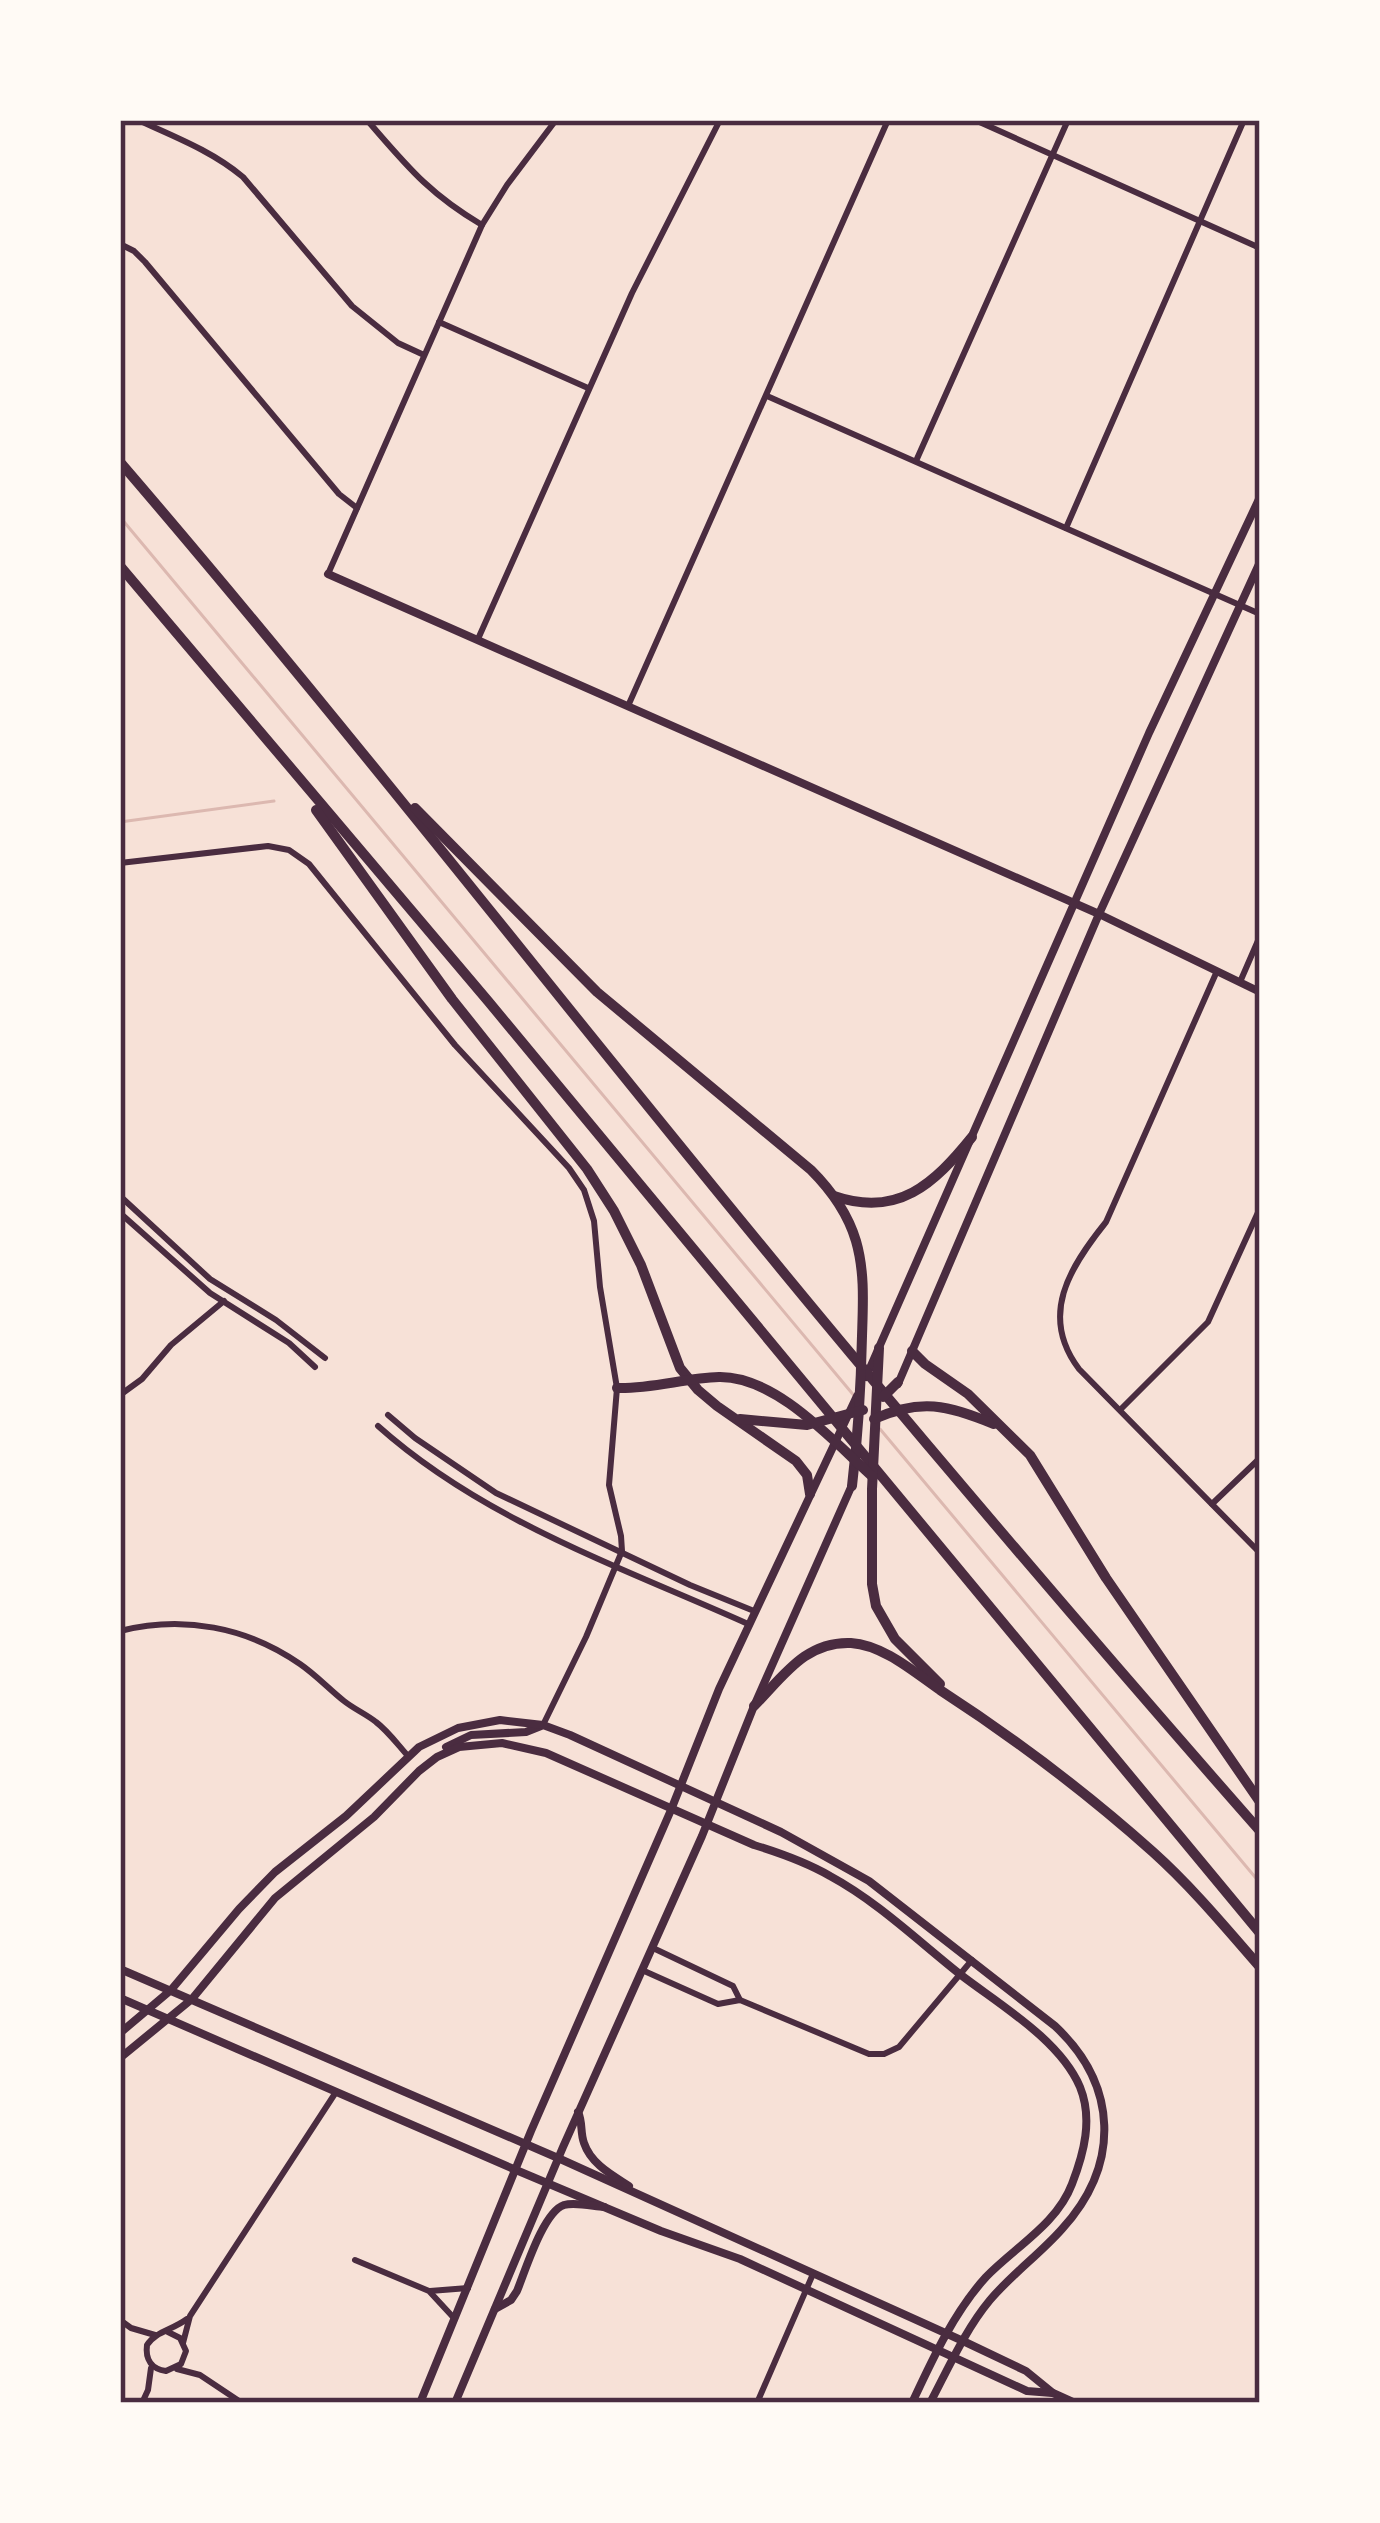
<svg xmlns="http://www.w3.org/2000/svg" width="1380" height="2523" font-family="'Alegreya Sans',sans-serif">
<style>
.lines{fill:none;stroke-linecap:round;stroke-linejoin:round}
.stream{stroke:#dcb8b0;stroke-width:3}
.minor{stroke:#4a2c40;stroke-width:6}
.tertiary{stroke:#4a2c40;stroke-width:8}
.secondary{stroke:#4a2c40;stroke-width:8}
.motorway{stroke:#4a2c40;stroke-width:10}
.neatline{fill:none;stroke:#4a2c40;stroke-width:4.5}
</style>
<rect width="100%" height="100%" fill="#f7e1d7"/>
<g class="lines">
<g class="stream">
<polyline points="120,517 856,1398"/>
<polyline points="120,822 274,801"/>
<polyline points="880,1429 1260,1883"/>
</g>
<g class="minor">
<path d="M138,120C175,137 212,151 243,177L352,306L398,343L424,355"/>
<path d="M367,120C407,166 428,193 482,225"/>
<polyline points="975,120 1260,248"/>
<polyline points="120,244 134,251 145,262 339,494 357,508"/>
<polyline points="439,322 588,388"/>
<polyline points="767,396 1260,614"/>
<polyline points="916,461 1068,120"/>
<polyline points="1066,528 1244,120"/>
<polyline points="328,574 482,225 507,185 556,120"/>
<polyline points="478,639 632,293 720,120"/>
<polyline points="628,706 888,120"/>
<polyline points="120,863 268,846 289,850 309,864 455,1045 569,1168 584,1190 594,1221 600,1287 617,1388 609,1485 621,1536 622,1551 586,1637 543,1725"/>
<path d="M1217,971L1106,1222C1069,1268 1039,1316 1079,1369L1260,1553"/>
<polyline points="1240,982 1260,936"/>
<polyline points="120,1196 210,1279 276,1320 325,1358"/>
<polyline points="120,1213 210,1293 289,1343 315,1367"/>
<polyline points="120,1395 142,1379 171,1345 224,1301"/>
<polyline points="1121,1409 1208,1322 1260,1208"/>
<polyline points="388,1415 415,1438 496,1493 690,1585 754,1611"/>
<path d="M378,1426C483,1520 621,1567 748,1624"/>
<polyline points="1212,1504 1260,1458"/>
<path d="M120,1631C183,1615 247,1627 300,1664C316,1675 329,1689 344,1701C354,1709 366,1714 376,1722C388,1731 398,1745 408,1756"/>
<polyline points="653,1948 733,1986 740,2000"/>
<polyline points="642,1970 718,2004 740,2000 869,2054 884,2054 899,2047 972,1960"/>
<polyline points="355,2260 429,2291 453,2317"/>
<polyline points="430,2291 468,2288"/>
<polyline points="120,2320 131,2328 155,2335"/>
<path d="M168,2332L180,2338L186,2351L181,2364L166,2371C152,2369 145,2360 147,2345C155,2332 172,2330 187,2319"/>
<polyline points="183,2343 190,2316 336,2092"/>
<polyline points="177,2369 200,2375 242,2403"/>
<polyline points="142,2403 148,2390 151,2368"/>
<polyline points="757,2403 813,2274"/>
</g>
<g class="tertiary">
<polyline points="328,574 1099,914 1260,992"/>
<polyline points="446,1747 471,1735 526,1732 541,1726"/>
<polyline points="120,1969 558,2158 963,2341 1026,2371 1053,2393 1075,2403"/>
<polyline points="120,1998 516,2170 661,2231 740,2259 1027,2391 1052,2393"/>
<path d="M120,2033L171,1990L239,1909L275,1872L346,1816L419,1747L458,1728L500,1720L543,1725L570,1735L781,1832L869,1881L1055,2026C1118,2085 1121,2164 1062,2229C1040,2254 1012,2274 990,2300C965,2330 948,2369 930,2403"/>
<path d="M120,2058L192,1999L275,1898L374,1817L419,1771L437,1757L459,1747L502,1743L546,1753L754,1845C780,1853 806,1862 830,1876C878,1902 918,1941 961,1975C1000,2005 1060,2040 1080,2087C1093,2119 1084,2153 1072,2184C1057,2224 1015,2247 986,2277C954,2312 932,2360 912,2403"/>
<path d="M578,2112C583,2123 580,2132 584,2143C591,2164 612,2175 629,2186"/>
</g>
<g class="secondary">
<polyline points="866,1377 1149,733 1260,497"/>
<polyline points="898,1384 1099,914 1260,562"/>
<path d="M495,2309L511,2300L517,2291C525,2272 543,2212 564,2205C575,2202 592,2206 604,2207"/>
<polyline points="420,2403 531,2131 671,1810 719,1689 857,1396"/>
<polyline points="455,2403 563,2147 702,1836 754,1706 852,1485"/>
</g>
<g class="motorway">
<path d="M120,462C371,754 605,1060 852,1355C986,1515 1122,1674 1260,1831"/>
<polyline points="120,566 488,1001 1260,1933"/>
<path d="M415,808L597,992L811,1170C831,1190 848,1214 856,1241C865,1272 863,1304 862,1336C861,1386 858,1436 852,1486"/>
<polyline points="316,810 452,999 587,1169 614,1211 641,1265 680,1368 698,1390 717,1406 796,1461 807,1475 810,1494"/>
<path d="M834,1196C898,1218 934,1184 972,1137"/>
<polyline points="879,1348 872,1489 872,1584 876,1606 895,1639 940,1684"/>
<polyline points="912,1351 925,1364 968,1394 1030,1455 1106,1578 1260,1802"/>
<path d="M617,1388C652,1389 685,1378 719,1377C776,1376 833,1441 873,1477"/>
<polyline points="883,1397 898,1382"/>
<polyline points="740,1419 807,1425 863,1410"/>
<path d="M874,1419C921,1398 947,1405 994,1424"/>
<path d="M754,1706C783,1677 805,1641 851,1643C883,1645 914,1672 940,1690C1014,1738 1087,1793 1153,1852C1192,1887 1226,1928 1260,1967"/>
</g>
</g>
<rect width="1380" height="2523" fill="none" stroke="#fffaf5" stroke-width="246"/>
<rect x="123" y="123" width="1134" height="2277" class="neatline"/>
</svg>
